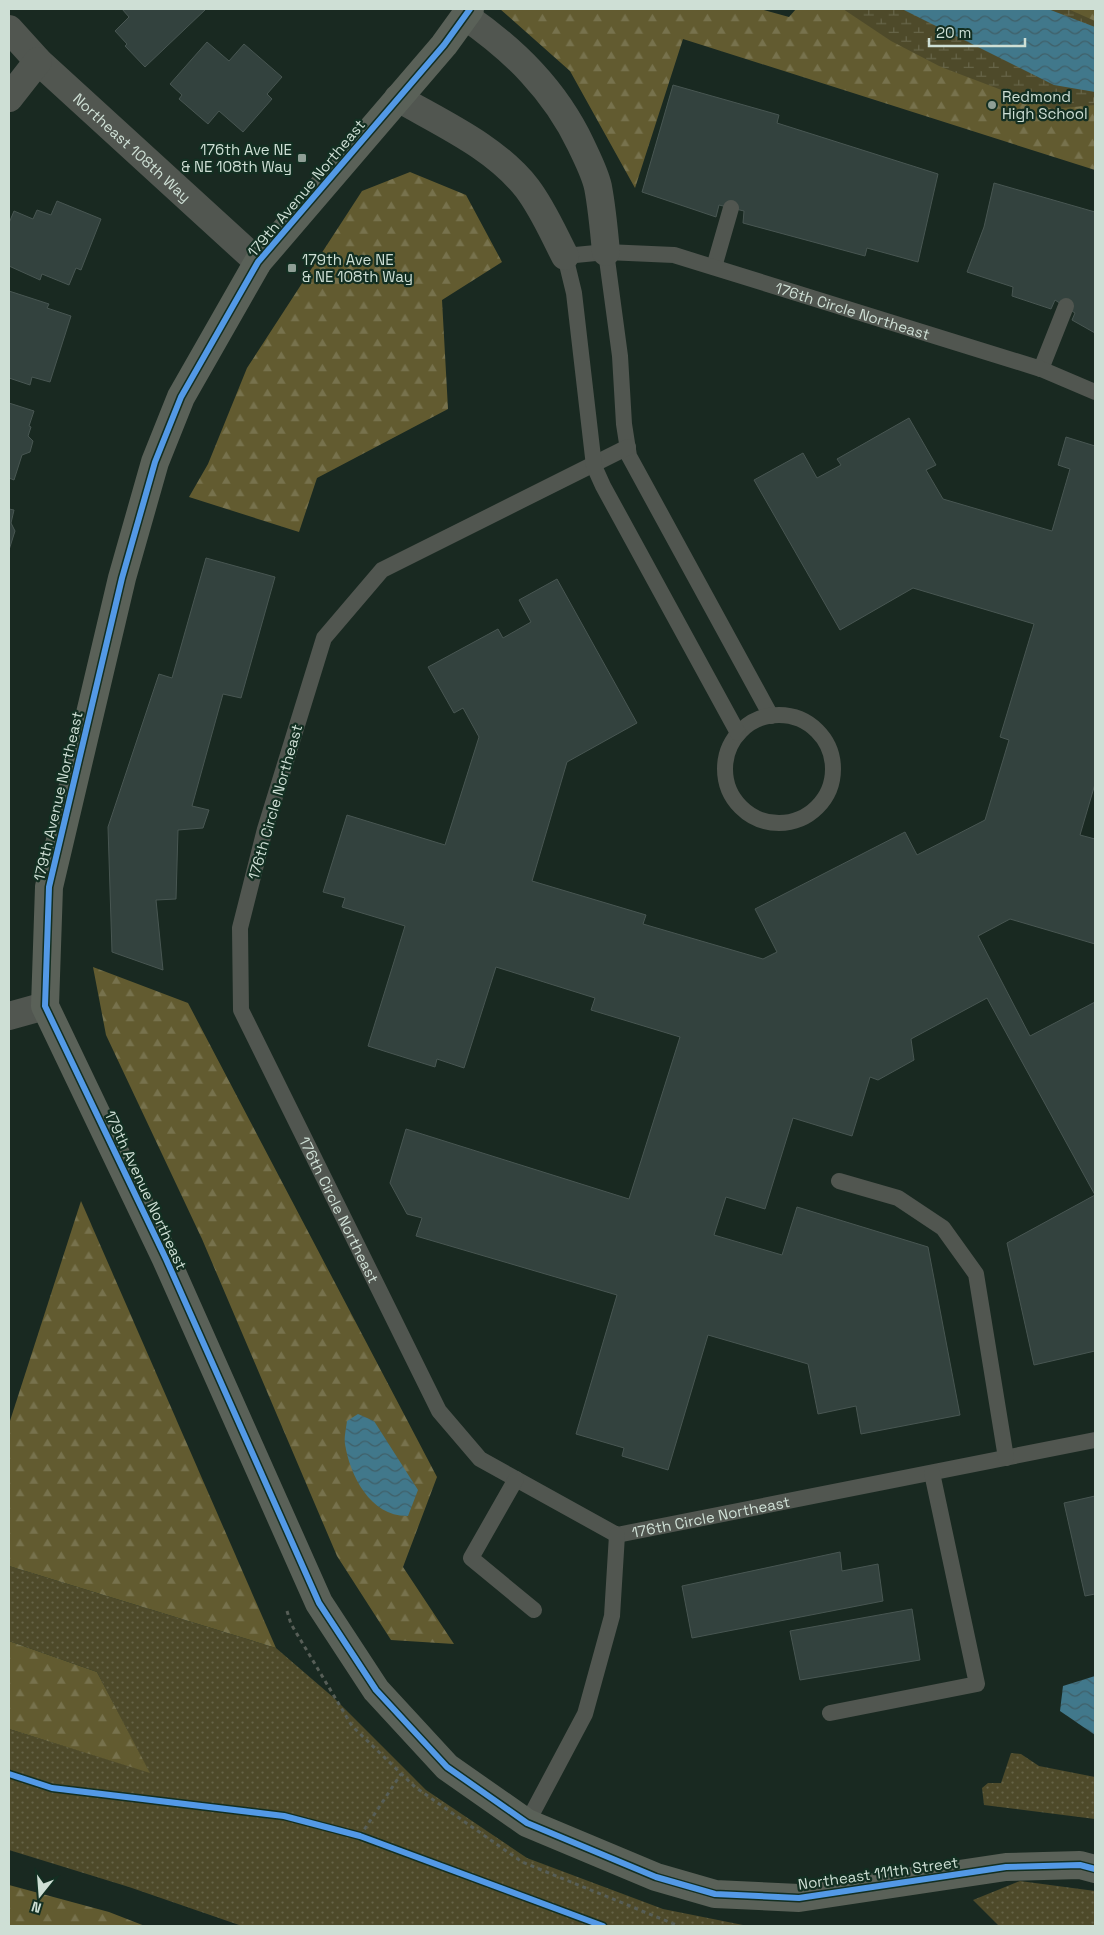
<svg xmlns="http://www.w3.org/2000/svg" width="1104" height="1935" font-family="'Space Grotesk',sans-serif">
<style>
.grass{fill:url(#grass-dots)}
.forest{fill:url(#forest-firs)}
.wetland{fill:url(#wetland-marsh)}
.water{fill:url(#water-waves)}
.building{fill:#33423e;stroke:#485652}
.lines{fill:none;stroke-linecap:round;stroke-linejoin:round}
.path{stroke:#575e57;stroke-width:3;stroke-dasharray:4 4;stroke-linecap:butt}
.lane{stroke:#515650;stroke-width:16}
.street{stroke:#515650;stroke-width:28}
.secondary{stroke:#5a6158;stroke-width:28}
.cycleway-casing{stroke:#132f22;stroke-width:9}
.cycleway{stroke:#5399e6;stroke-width:6}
.poi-dot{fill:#8f9f96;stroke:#132f22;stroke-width:2}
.labels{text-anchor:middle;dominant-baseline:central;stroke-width:4.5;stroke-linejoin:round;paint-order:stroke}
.poi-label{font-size:15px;fill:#cedfd5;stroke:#132f22;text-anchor:start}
.street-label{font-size:15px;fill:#cedfd5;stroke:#132f22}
</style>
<defs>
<pattern id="grass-dots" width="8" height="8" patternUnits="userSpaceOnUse" patternTransform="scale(1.25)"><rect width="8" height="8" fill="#4e4a2a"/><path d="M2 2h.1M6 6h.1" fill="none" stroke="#666448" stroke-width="1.8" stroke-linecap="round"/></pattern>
<pattern id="forest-firs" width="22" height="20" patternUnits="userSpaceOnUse" patternTransform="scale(1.25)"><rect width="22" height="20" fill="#625b30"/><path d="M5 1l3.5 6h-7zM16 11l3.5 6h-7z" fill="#77724d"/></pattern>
<pattern id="wetland-marsh" width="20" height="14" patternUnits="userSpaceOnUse" patternTransform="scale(1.25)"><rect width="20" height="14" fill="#4e4a2a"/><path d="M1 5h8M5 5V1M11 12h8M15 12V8" fill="none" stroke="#666448"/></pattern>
<pattern id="water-waves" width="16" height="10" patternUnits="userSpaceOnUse" patternTransform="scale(1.25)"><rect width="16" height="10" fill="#41788b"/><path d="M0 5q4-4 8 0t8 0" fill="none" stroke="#406069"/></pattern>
</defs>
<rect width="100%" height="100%" fill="#192921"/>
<g class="grass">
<polygon points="9,1566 276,1648 334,1698 426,1790 527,1858 663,1909 748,1926 242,1926 129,1887 9,1850 9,1729 149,1772 97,1672 9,1641"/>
<polygon points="1011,1753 1021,1754 1039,1766 1095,1777 1095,1819 984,1805 982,1788 988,1783 1001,1783"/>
<polygon points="1020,1881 1095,1891 1095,1926 999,1926 973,1900"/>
</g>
<g class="forest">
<polygon points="500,9 760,9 789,17 796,9 1095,9 1095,170 683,39 635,188 570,71"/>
<polygon points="410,172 466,195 502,262 442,300 448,409 317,478 299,532 189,497 208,464 247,368 362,191"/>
<polygon points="93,967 188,1003 437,1477 403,1567 454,1644 391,1640 337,1556 202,1239 106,1035"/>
<polygon points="81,1201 276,1648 9,1566 9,1424"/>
<polygon points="9,1641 97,1672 150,1773 9,1729"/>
<polygon points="9,1885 109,1912 145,1926 9,1926"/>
</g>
<polygon class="wetland" points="843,9 1068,9 1095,21 1095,105 1052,109 941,67 891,41"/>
<g class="water">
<polygon points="902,9 1048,9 1095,27 1095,92 1054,85"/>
<path d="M358,1414L374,1421L418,1490L408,1516C371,1517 350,1476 345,1444C344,1437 346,1429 347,1421Z"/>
<polygon points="1095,1676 1095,1735 1060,1711 1063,1686"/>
</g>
<g class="building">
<polygon points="122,9 206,9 145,67 125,46 127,44 115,31 129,17"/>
<polygon points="207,42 229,61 244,44 282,77 267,94 272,99 243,132 219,111 208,124 179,99 182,95 170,84"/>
<polygon points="673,85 779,115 777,123 938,174 918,262 867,248 865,256 743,223 744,211 719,205 716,217 642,192"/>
<polygon points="994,183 1095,212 1095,333 1072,320 1075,313 1055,300 1051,309 1012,296 1013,287 967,272 984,227"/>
<polygon points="57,201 101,219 81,270 76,268 69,285 42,274 40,280 9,266 9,223 14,211 33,219 37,210 51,215"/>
<polygon points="9,291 49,304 47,308 71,316 50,382 32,377 30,385 9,378"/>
<polygon points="9,403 34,411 29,426 31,427 28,436 33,441 30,452 22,455 14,480 9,478"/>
<polygon points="909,418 936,465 926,470 943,499 1052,531 1070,469 1058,465 1066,437 1095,446 1095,784 1080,835 1095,839 1095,944 1010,919 978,936 1030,1036 1095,1002 1095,1195 987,998 911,1039 914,1060 878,1080 870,1077 852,1136 793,1118 765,1209 726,1197 714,1235 782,1255 797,1207 928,1247 960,1415 861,1434 856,1406 818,1414 808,1364 708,1335 668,1470 622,1456 624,1448 576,1434 617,1295 416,1236 422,1218 407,1214 390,1183 406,1129 629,1199 680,1037 591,1010 595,998 496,967 464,1068 437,1059 435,1067 368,1046 405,926 342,907 345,898 323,892 347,815 445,845 479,737 463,708 454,713 428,667 498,629 503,638 531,622 519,600 557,579 637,723 567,762 532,881 646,915 643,924 763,959 777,952 755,909 905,832 917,855 985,820 1009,740 1000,737 1034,624 913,588 840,630 754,480 803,453 817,478 841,465 837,459"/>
<polygon points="9,509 14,510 11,523 15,531 9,550"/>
<polygon points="206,558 275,577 241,698 223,694 192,806 209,810 203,828 178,830 176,899 156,900 163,970 112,952 108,827 159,674 172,678"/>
<polygon points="1095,1195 1095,1351 1034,1365 1007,1243"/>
<polygon points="1095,1496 1095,1594 1085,1596 1064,1503"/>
<polygon points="840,1552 842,1571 878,1564 883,1601 692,1638 682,1586"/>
<polygon points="912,1609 920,1660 800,1680 790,1631"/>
</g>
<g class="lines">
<g class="path">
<polyline points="287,1611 291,1624 352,1726 415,1787 522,1862 679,1926"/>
<polyline points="360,1836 401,1774"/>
</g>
<g class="lane">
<polyline points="606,252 620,356 624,424 629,456 771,716"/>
<polyline points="714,267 731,208"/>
<polyline points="1041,369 1066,306"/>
<path id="s1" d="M628,447L382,570L324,638L265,829L240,928L241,1010L439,1411L480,1459L617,1535L1095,1440"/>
<circle cx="779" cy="769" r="54"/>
<path id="s2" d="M738,733L603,486L594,466L574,293L565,256L606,252L674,255L1041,369L1095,392"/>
<polyline points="839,1181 898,1198 943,1228 976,1274 1006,1458"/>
<polyline points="516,1479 471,1558 534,1610"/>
<polyline points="830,1713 977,1684 932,1473"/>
<polyline points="527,1823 585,1714 612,1616 617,1535"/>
</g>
<g class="street">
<path d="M465,16C514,50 555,90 581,145C587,158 595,173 598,187C602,208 604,230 606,252"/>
<path id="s3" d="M9,29L38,61L258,262"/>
<polyline points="9,98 38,61"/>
<path d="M398,98C443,124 495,147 527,188C543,209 553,233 565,256"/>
<polyline points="9,1016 45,1006"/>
</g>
<polyline class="secondary" points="470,9 444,45 258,262 181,397 155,462 122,578 49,887 45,1006 166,1259 319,1603 376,1690 447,1767 527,1823 656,1877 715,1894 799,1898 1006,1867 1080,1865 1095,1869"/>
<g class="cycleway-casing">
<g id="cycleway">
<polyline points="470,9 444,45 258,262 181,397 155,462 122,578 49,887 45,1006 166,1259 319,1603 376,1690 447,1767 527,1823 656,1877 715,1894 799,1898 1006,1867 1080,1865 1095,1869"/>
<polyline points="9,1774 52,1788 284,1816 360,1836 603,1926"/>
</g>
</g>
<use href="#cycleway" class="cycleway"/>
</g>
<g class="poi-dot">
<circle cx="992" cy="105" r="5"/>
<rect x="297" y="153" width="10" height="10" rx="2.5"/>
<rect x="287" y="263" width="10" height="10" rx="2.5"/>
</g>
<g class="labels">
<g class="poi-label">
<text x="1002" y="96">Redmond<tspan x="1002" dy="17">High School</tspan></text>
<text x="292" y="149" text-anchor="end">176th Ave NE<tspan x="292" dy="17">&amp; NE 108th Way</tspan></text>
<text x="302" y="259">179th Ave NE<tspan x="302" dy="17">&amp; NE 108th Way</tspan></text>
</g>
<g class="street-label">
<text stroke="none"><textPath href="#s3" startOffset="171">Northeast 108th Way</textPath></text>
<text transform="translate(306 188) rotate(-50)">179th Avenue Northeast</text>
<text stroke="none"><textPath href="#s2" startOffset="812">176th Circle Northeast</textPath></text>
<text transform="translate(58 796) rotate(-77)">179th Avenue Northeast</text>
<text transform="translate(275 802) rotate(-74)">176th Circle Northeast</text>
<text transform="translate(146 1190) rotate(65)">179th Avenue Northeast</text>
<text stroke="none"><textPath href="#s1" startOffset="971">176th Circle Northeast</textPath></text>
<text stroke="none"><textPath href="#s1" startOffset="1511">176th Circle Northeast</textPath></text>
<text transform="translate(878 1873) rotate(-8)">Northeast 111th Street</text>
</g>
</g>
<rect width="1104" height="1935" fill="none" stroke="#cedfd5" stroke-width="20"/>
<g transform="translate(40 1895) rotate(197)" stroke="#132f22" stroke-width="4" paint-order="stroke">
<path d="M0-4L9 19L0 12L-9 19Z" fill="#cedfd5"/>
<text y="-8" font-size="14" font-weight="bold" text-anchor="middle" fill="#cedfd5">N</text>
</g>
<path d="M929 38v8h96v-8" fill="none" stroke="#cedfd5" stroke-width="2.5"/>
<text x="936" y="38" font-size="15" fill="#cedfd5" stroke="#132f22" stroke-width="4" paint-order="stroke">20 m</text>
</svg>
